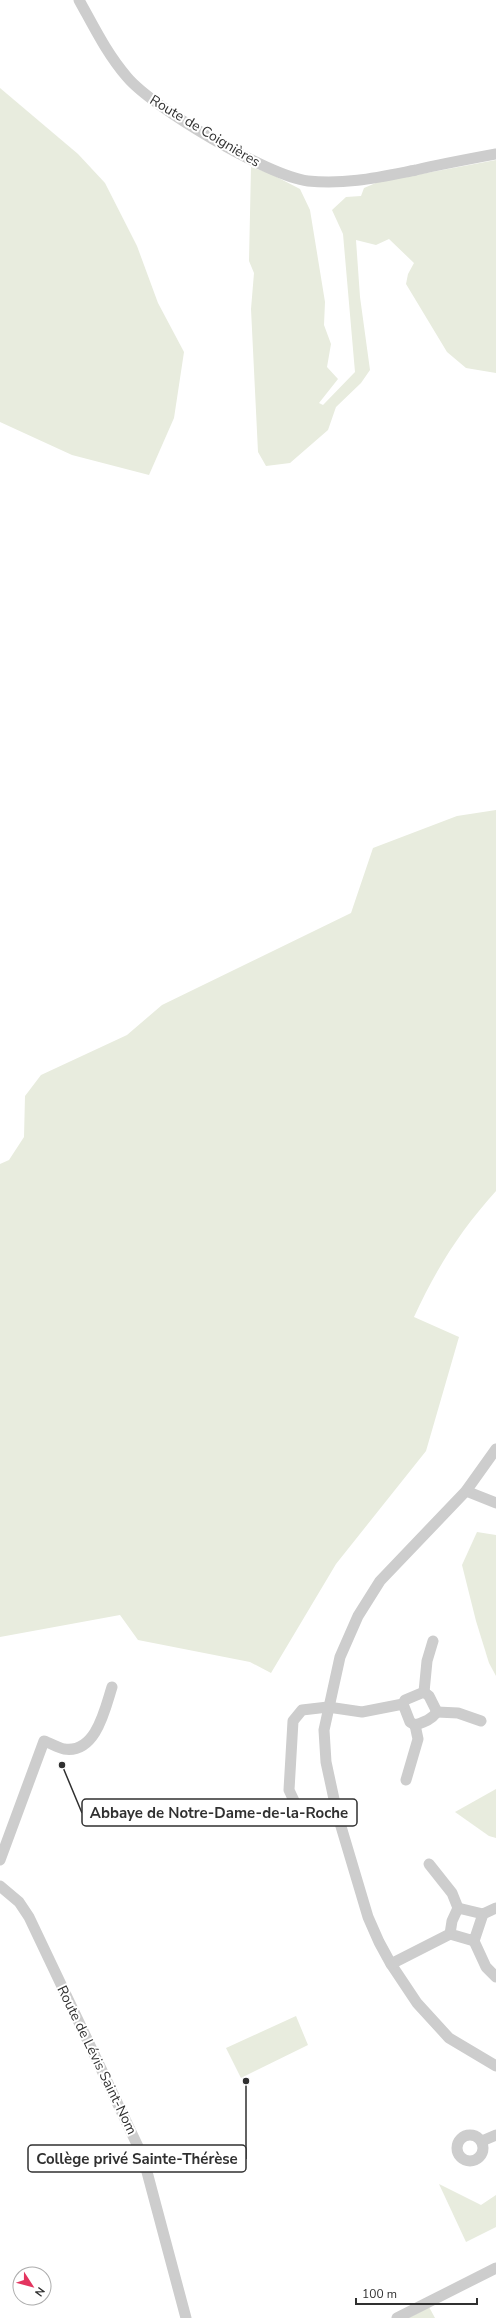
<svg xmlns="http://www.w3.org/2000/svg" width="496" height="2318" font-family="'Nunito Sans',sans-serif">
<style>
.green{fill:#e8ecde}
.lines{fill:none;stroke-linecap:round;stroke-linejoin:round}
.minor{stroke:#cdcdcd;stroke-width:11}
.labels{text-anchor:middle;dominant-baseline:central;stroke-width:4;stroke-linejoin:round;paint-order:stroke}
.street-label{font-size:14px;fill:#303030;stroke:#fff}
.leader{fill:none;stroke:#303030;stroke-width:1.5}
.callout-dot{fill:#303030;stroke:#fff;stroke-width:1.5}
.callout{fill:#fff;stroke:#303030;stroke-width:1.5}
.callout-label{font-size:15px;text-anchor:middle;font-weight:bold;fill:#303030}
</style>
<rect width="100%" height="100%" fill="#fff"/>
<g class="green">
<polygon points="0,88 78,154 105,183 137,246 158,303 184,352 174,418 149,475 72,455 0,422"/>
<polygon points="496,160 496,373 466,368 447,352 406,284 408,274 414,263 389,239 376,245 356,240 360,297 370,370 361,383 336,407 328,430 290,463 266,466 258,452 251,309 254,273 249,261 251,167 269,173 300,189 310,210 325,302 324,325 331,344 327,367 338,379 319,403 323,405 355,372 343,234 332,210 346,197 361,196 364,188 378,182"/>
<path d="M496,810V1191C460,1231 436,1269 414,1317L459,1337L426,1451L336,1564L271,1673L250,1662L138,1640L120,1615L0,1637V1164L9,1160L24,1137L25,1096L41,1075L127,1035L162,1005L351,913L373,848L457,816Z"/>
<polygon points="477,1532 496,1535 496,1676 489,1663 476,1621 462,1565"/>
<polygon points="496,1789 496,1838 489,1836 455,1812"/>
<polygon points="296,2016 308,2045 241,2078 226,2048"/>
<polygon points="439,2184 481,2205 496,2195 496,2227 466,2242"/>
<polygon points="429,2307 435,2318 409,2318"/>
</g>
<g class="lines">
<g class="minor">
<path d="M79,0C94,27 107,54 127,77C153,108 268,176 308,181C346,185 380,177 416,170C442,164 469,159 496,154"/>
<polyline points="496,1449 466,1491 380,1581 358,1616 340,1657 324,1730 326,1762 337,1813 368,1917 379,1942 391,1964 417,2003 449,2038 496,2066"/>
<polyline points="466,1491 496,1503"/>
<path d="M424,1692L405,1700L403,1704L410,1722L415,1725C424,1722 431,1720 437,1712"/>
<polyline points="424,1692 427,1661 433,1641"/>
<polyline points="424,1692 429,1696 437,1712"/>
<polyline points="437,1712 458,1713 481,1721"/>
<polyline points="406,1780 418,1739 415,1725"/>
<polyline points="337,1813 305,1812 296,1805 289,1790 293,1721 302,1710 328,1707 362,1712 403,1704"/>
<path d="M0,1860L44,1741C50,1743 57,1747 64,1749C96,1754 105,1709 112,1687"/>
<polyline points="429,1864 452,1893 458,1908"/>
<polyline points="0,1886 19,1902 29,1917 143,2157 186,2318"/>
<polyline points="483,1914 474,1941 450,1934 452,1921 458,1908 483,1914 496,1908"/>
<polyline points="474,1941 486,1967 496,1977"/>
<polyline points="391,1964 450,1934"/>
<circle cx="470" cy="2148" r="13"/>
<polyline points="482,2141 496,2135"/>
<polyline points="397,2318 496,2268"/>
</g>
</g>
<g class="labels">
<g class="street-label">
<text transform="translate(205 131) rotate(31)">Route de Coignières</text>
<text transform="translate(97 2060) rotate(64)">Route de Lévis Saint-Nom</text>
</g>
</g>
<path class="leader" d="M62 1765L82 1813M246 2081L246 2159"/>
<g class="callout-dot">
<circle cx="62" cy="1765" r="4"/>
<circle cx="246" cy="2081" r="4"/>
</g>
<g class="callout">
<rect x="82" y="1799" width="275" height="27" rx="4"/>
<rect x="28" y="2145" width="218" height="27" rx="4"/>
</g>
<g class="callout-label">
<text x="219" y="1818">Abbaye de Notre-Dame-de-la-Roche</text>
<text x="137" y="2164">Collège privé Sainte-Thérèse</text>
</g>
<g transform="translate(32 2286) rotate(126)"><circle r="19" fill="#ffffff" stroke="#acacac"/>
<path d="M0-3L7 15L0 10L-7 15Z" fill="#e3355f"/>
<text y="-6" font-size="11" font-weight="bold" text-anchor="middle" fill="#303030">N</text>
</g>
<path d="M356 2298v6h121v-6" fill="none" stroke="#303030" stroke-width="2"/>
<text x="362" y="2298" font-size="12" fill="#303030" stroke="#ffffff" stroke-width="3" paint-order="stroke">100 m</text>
</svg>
